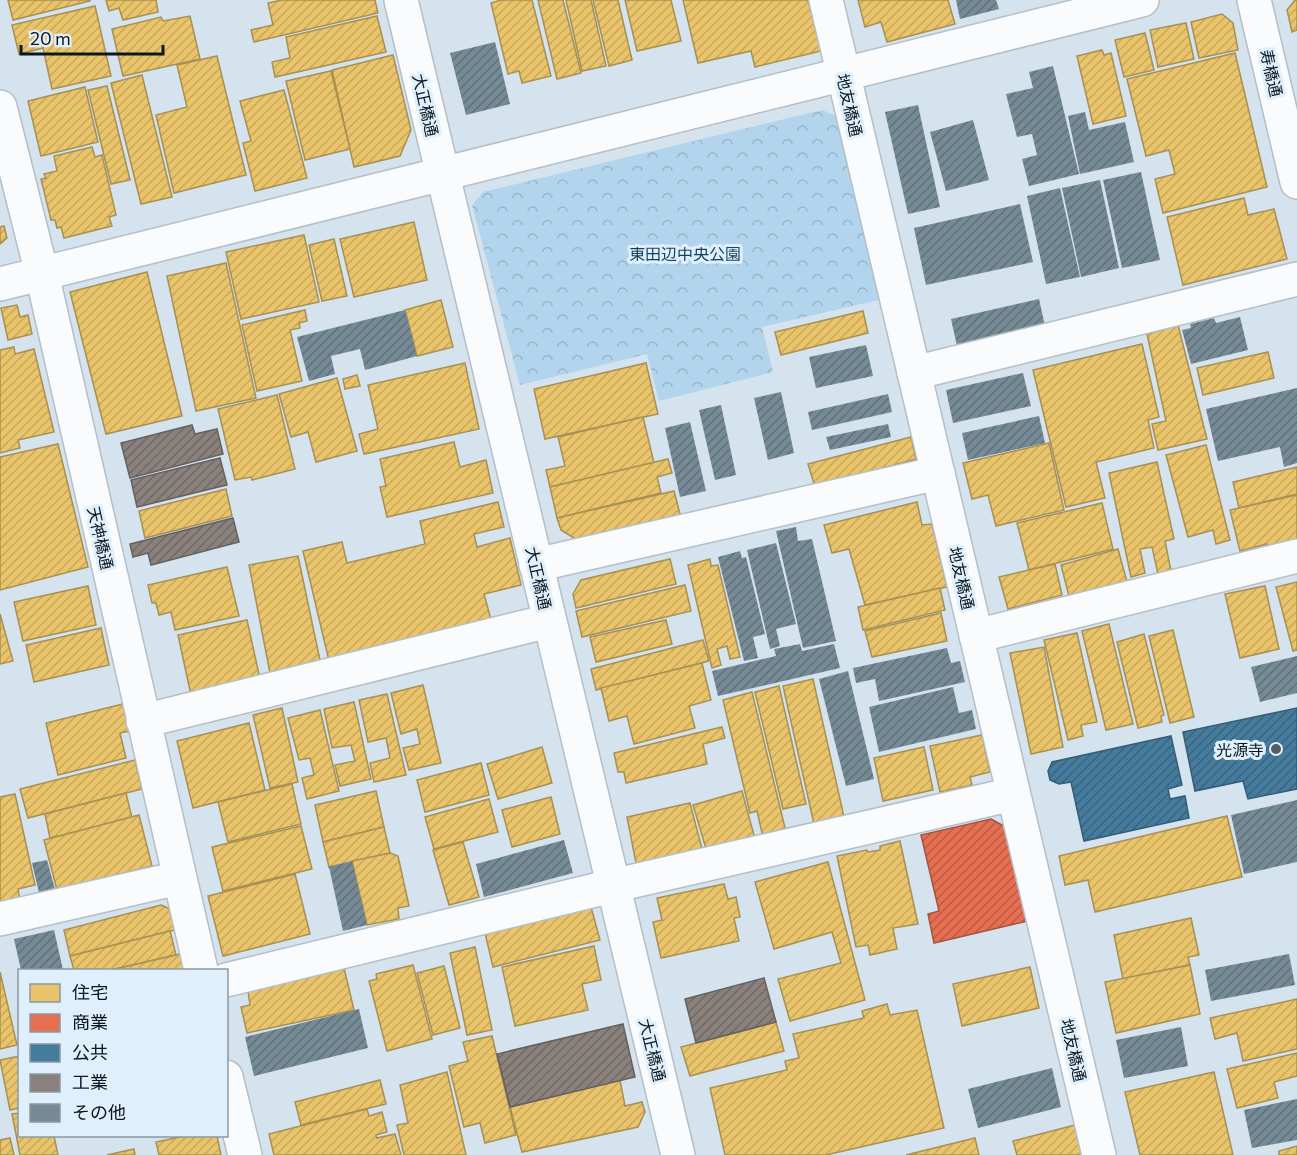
<svg xmlns="http://www.w3.org/2000/svg" width="1297" height="1155" font-family="Commissioner,'Noto Sans JP',sans-serif">
<style>
.park{fill:url(#park-crowns)}
.homes{fill:url(#homes-hatch);stroke:#a79053;stroke-width:1.5}
.shops{fill:url(#shops-hatch);stroke:#a55441;stroke-width:1.5}
.public{fill:url(#public-hatch);stroke:#345d76;stroke-width:1.5}
.industry{fill:url(#industry-hatch);stroke:#64615f;stroke-width:1.5}
.building{fill:url(#building-hatch)}
.lines{fill:none;stroke-linecap:round;stroke-linejoin:round}
.minor-casing{stroke:#b4bfc8;stroke-width:36}
.minor{stroke:#f9fbfc;stroke-width:33}
.poi-dot{fill:#525e66;stroke:#dff0fc;stroke-width:2}
.labels{text-anchor:middle;dominant-baseline:central;stroke-width:6;stroke-linejoin:round;paint-order:stroke}
.street-label{font-size:16px;fill:#0c161c;stroke:#dff0fc}
.park-label{font-size:16px;fill:#15435f;stroke:#dff0fc}
.poi-label{font-size:16px;fill:#0c161c;stroke:#dff0fc;text-anchor:end}
</style>
<defs>
<pattern id="park-crowns" width="20" height="18" patternUnits="userSpaceOnUse" patternTransform="scale(1.5)"><rect width="20" height="18" fill="#b2d4ec"/><path d="M2 6a3 3 0 1 1 6 0M12 15a3 3 0 1 1 6 0" fill="none" stroke="#98b5ca"/></pattern>
<pattern id="homes-hatch" width="6" height="6" patternUnits="userSpaceOnUse" patternTransform="scale(1.5)"><rect width="6" height="6" fill="#e9c46a"/><path d="M-1 1l2-2M0 6l6-6M5 7l2-2" fill="none" stroke="#c7a85b"/></pattern>
<pattern id="shops-hatch" width="6" height="6" patternUnits="userSpaceOnUse" patternTransform="scale(1.5)"><rect width="6" height="6" fill="#e76f51"/><path d="M-1 1l2-2M0 6l6-6M5 7l2-2" fill="none" stroke="#ba5a42"/></pattern>
<pattern id="public-hatch" width="6" height="6" patternUnits="userSpaceOnUse" patternTransform="scale(1.5)"><rect width="6" height="6" fill="#457b9d"/><path d="M-1 1l2-2M0 6l6-6M5 7l2-2" fill="none" stroke="#38647f"/></pattern>
<pattern id="industry-hatch" width="6" height="6" patternUnits="userSpaceOnUse" patternTransform="scale(1.5)"><rect width="6" height="6" fill="#8a817c"/><path d="M-1 1l2-2M0 6l6-6M5 7l2-2" fill="none" stroke="#6f6965"/></pattern>
<pattern id="building-hatch" width="6" height="6" patternUnits="userSpaceOnUse" patternTransform="scale(1.5)"><rect width="6" height="6" fill="#768a95"/><path d="M-1 1l2-2M0 6l6-6M5 7l2-2" fill="none" stroke="#5f7079"/></pattern>
</defs>
<rect width="100%" height="100%" fill="#d4e3ee"/>
<polygon class="park" points="822,110 839,117 883,299 762,327 773,372 659,401 647,354 520,385 472,205 483,192"/>
<g class="homes">
<polygon points="8,0 90,0 90,1 13,20"/>
<polygon points="106,0 156,0 158,12 123,20 119,8 109,11"/>
<polygon points="282,0 375,0 378,13 254,42 251,30 273,25 268,3"/>
<polygon points="501,0 532,0 551,76 522,83 519,71 508,74 491,3"/>
<polygon points="538,0 563,0 581,73 557,79"/>
<polygon points="566,0 591,0 606,66 582,71"/>
<polygon points="593,0 618,0 632,60 609,66"/>
<polygon points="625,0 671,0 681,41 637,51"/>
<polygon points="683,0 808,0 821,51 755,67 751,51 698,63"/>
<polygon points="858,0 948,0 955,24 887,42 881,22 865,27"/>
<polygon points="1295,0 1297,0 1297,30 1292,32 1287,10"/>
<polygon points="95,6 111,76 52,89 43,48 19,54 12,25"/>
<polygon points="1222,14 1233,23 1238,50 1199,58 1191,22"/>
<polygon points="190,16 200,59 123,76 112,29 161,17 163,21"/>
<polygon points="377,16 386,52 275,77 272,62 290,58 286,37"/>
<polygon points="1186,23 1194,59 1158,67 1150,30"/>
<polygon points="1145,33 1154,70 1124,77 1115,40"/>
<polygon points="1102,50 1104,55 1111,53 1126,116 1093,124 1077,56"/>
<polygon points="1235,53 1267,187 1163,213 1155,179 1175,174 1169,150 1146,156 1127,79"/>
<polygon points="393,55 411,130 400,156 354,167 332,70"/>
<polygon points="217,56 246,175 174,193 156,115 187,107 177,65"/>
<polygon points="331,71 350,149 305,160 286,81"/>
<polygon points="142,75 172,197 141,204 111,83"/>
<polygon points="107,86 130,180 111,184 88,90"/>
<polygon points="85,87 98,142 41,156 28,101"/>
<polygon points="284,90 307,178 255,191 243,143 251,141 240,101"/>
<polygon points="92,147 95,157 102,155 116,215 109,217 112,226 64,238 61,227 57,228 55,220 51,220 41,179 46,178 44,174 57,171 54,156"/>
<polygon points="1244,198 1248,215 1274,209 1287,259 1183,285 1167,217"/>
<polygon points="414,222 427,280 354,297 340,239"/>
<polygon points="4,226 7,238 0,244 0,227"/>
<polygon points="304,235 319,302 241,319 226,252"/>
<polygon points="334,239 347,296 322,301 309,245"/>
<polygon points="226,263 256,398 196,411 167,276"/>
<polygon points="147,272 182,416 106,434 70,292"/>
<polygon points="441,300 453,347 417,356 405,310"/>
<polygon points="17,305 20,317 28,315 32,334 8,340 1,308"/>
<polygon points="305,310 307,321 299,323 300,328 290,330 302,381 257,391 242,325"/>
<polygon points="863,311 868,333 781,355 775,332"/>
<polygon points="1178,325 1207,439 1158,450 1152,424 1166,421 1147,334"/>
<polygon points="1142,344 1159,417 1148,420 1154,448 1096,462 1105,498 1066,507 1033,370"/>
<polygon points="14,347 15,354 34,349 54,432 18,440 20,448 0,453 0,350"/>
<polygon points="1268,352 1274,378 1203,395 1197,368"/>
<polygon points="465,363 479,429 364,454 359,434 378,429 368,385"/>
<polygon points="646,363 658,414 545,439 534,389"/>
<polygon points="357,375 360,386 345,389 343,379"/>
<polygon points="337,378 357,451 316,462 308,432 291,437 279,394"/>
<polygon points="277,395 295,469 252,480 251,477 235,480 218,409"/>
<polygon points="643,417 654,463 550,487 546,470 565,466 558,437"/>
<polygon points="911,437 916,459 815,487 808,464"/>
<polygon points="454,442 460,467 486,460 493,493 387,517 380,487 386,486 380,459"/>
<polygon points="1049,443 1064,510 996,526 988,495 972,499 963,463"/>
<polygon points="58,444 88,567 0,590 0,457"/>
<polygon points="1206,445 1230,540 1216,544 1213,530 1188,537 1166,455"/>
<polygon points="668,459 672,473 657,477 661,493 557,518 550,487"/>
<polygon points="1157,462 1174,539 1165,541 1171,571 1158,574 1152,547 1140,549 1145,573 1131,577 1109,473"/>
<polygon points="1297,467 1297,494 1239,508 1233,482"/>
<polygon points="226,489 232,516 145,538 139,511"/>
<polygon points="674,491 681,518 582,543 561,530 557,518"/>
<polygon points="1297,495 1297,544 1269,551 1267,544 1240,551 1230,510"/>
<polygon points="498,502 504,527 474,534 477,547 510,538 521,585 484,594 493,627 330,665 303,551 342,542 347,563 425,544 420,521"/>
<polygon points="917,502 922,525 932,524 947,587 865,605 849,549 832,553 824,525"/>
<polygon points="1102,503 1113,549 1029,570 1017,523"/>
<polygon points="1118,549 1127,582 1069,596 1061,565"/>
<polygon points="298,556 321,665 271,678 249,565"/>
<polygon points="670,559 676,584 576,608 573,594 581,580"/>
<polygon points="710,559 711,566 718,565 740,657 730,659 727,646 717,649 721,665 712,668 688,565"/>
<polygon points="1055,564 1062,595 1008,609 999,577"/>
<polygon points="227,567 239,616 175,630 171,612 159,615 156,603 152,603 148,585"/>
<polygon points="1297,582 1297,650 1293,651 1276,587"/>
<polygon points="685,585 691,611 582,637 576,611"/>
<polygon points="88,586 96,625 23,641 14,602"/>
<polygon points="1265,586 1279,649 1240,658 1225,594"/>
<polygon points="940,588 945,610 863,630 858,607"/>
<polygon points="941,613 947,641 872,657 865,631"/>
<polygon points="0,614 13,661 0,664"/>
<polygon points="247,620 260,679 191,695 178,635"/>
<polygon points="666,620 672,644 596,662 590,637"/>
<polygon points="1109,624 1133,724 1106,730 1082,631"/>
<polygon points="101,628 109,665 34,682 26,645"/>
<polygon points="1173,630 1194,717 1170,723 1149,636"/>
<polygon points="1077,633 1097,722 1081,725 1083,736 1068,740 1044,640"/>
<polygon points="1144,634 1164,715 1161,716 1162,722 1138,728 1117,642"/>
<polygon points="703,640 709,661 596,690 591,669"/>
<polygon points="1044,647 1063,747 1031,754 1010,653"/>
<polygon points="702,663 711,700 689,706 695,728 634,744 627,716 609,721 601,688"/>
<polygon points="813,679 844,817 814,824 783,686"/>
<polygon points="423,685 441,763 409,770 403,748 420,744 417,729 401,734 391,693"/>
<polygon points="779,686 806,804 783,809 755,692"/>
<polygon points="752,692 786,832 763,837 757,811 750,813 723,700"/>
<polygon points="387,694 406,775 374,782 370,763 390,758 386,738 368,742 359,700"/>
<polygon points="354,702 371,779 340,786 335,765 355,761 351,745 332,748 324,709"/>
<polygon points="123,704 130,731 120,733 126,758 58,775 46,723"/>
<polygon points="282,708 298,782 270,788 253,715"/>
<polygon points="320,710 339,791 307,799 302,778 314,775 310,758 299,760 288,718"/>
<polygon points="249,723 265,790 193,808 177,741"/>
<polygon points="722,727 725,738 703,744 707,764 626,783 624,772 618,772 614,753"/>
<polygon points="982,735 990,772 970,777 972,785 940,792 930,746"/>
<polygon points="542,747 552,783 498,799 487,764"/>
<polygon points="924,747 933,790 883,801 874,758"/>
<polygon points="135,760 142,789 28,818 20,789"/>
<polygon points="481,763 489,795 425,812 417,780"/>
<polygon points="292,784 301,824 228,842 218,802"/>
<polygon points="376,791 384,827 323,842 315,805"/>
<polygon points="742,791 755,839 707,852 693,805"/>
<polygon points="126,793 132,818 50,838 45,814"/>
<polygon points="15,794 35,885 18,889 20,901 0,906 0,797"/>
<polygon points="551,797 560,834 512,847 502,810"/>
<polygon points="489,799 498,832 434,849 425,817"/>
<polygon points="690,803 702,849 636,863 627,817"/>
<polygon points="139,815 152,866 57,890 44,840"/>
<polygon points="1227,816 1242,877 1095,912 1088,880 1065,885 1059,856"/>
<polygon points="301,826 312,869 223,891 212,847"/>
<polygon points="384,827 390,853 329,867 323,842"/>
<polygon points="900,841 918,924 893,928 897,949 870,955 868,945 856,947 837,856 867,850 868,852 880,850 880,846"/>
<polygon points="463,842 479,897 449,905 433,850"/>
<polygon points="390,853 398,856 409,906 398,908 399,919 367,925 352,861"/>
<polygon points="828,862 865,1000 790,1021 778,979 841,963 832,932 774,949 755,882"/>
<polygon points="295,874 310,934 223,956 208,896"/>
<polygon points="724,884 728,899 736,897 740,917 734,918 739,941 661,958 653,922 662,920 657,898"/>
<polygon points="161,905 175,911 179,929 70,956 64,930"/>
<polygon points="591,907 600,940 493,967 485,933"/>
<polygon points="1191,918 1199,955 1188,957 1190,965 1123,979 1114,935"/>
<polygon points="170,931 176,955 111,970 74,970 70,956"/>
<polygon points="594,946 601,980 582,984 588,1010 515,1026 502,967"/>
<polygon points="475,947 492,1030 467,1035 450,953"/>
<polygon points="184,953 188,970 111,970 176,955"/>
<polygon points="413,965 432,1039 387,1051 369,981 377,979 376,974"/>
<polygon points="1190,965 1200,1014 1116,1033 1105,982"/>
<polygon points="444,966 460,1028 433,1035 417,973"/>
<polygon points="1030,967 1039,1008 962,1026 953,984"/>
<polygon points="344,968 354,1010 247,1033 241,1007 250,1005 248,991"/>
<polygon points="0,972 17,1045 0,1049"/>
<polygon points="1297,999 1297,1049 1243,1061 1237,1033 1215,1039 1210,1018"/>
<polygon points="887,1004 890,1015 917,1010 944,1128 826,1155 725,1155 710,1088 787,1070 785,1061 799,1058 793,1034 864,1018 862,1011"/>
<polygon points="776,1022 784,1051 690,1076 681,1047"/>
<polygon points="492,1036 516,1135 485,1143 480,1123 464,1127 449,1066 468,1061 463,1042"/>
<polygon points="1297,1053 1297,1076 1274,1082 1278,1098 1237,1108 1227,1069"/>
<polygon points="20,1056 20,1108 10,1110 0,1060"/>
<polygon points="447,1072 466,1155 404,1155 397,1125 408,1123 400,1085"/>
<polygon points="1214,1072 1233,1155 1140,1155 1125,1092"/>
<polygon points="380,1080 386,1104 301,1125 295,1102"/>
<polygon points="620,1080 625,1106 642,1102 645,1112 638,1127 522,1152 510,1107"/>
<polygon points="367,1109 369,1116 382,1112 387,1132 376,1135 377,1138 395,1134 401,1155 274,1155 269,1134"/>
<polygon points="20,1113 20,1136 54,1136 58,1155 20,1155 12,1114"/>
<polygon points="1079,1124 1086,1155 1017,1155 1013,1141"/>
<polygon points="184,1136 217,1136 221,1155 159,1155 156,1142"/>
<polygon points="10,1138 14,1155 0,1155 0,1140"/>
<polygon points="975,1138 979,1155 906,1155"/>
<polygon points="1297,1146 1297,1155 1279,1155 1279,1151"/>
<polygon points="134,1149 135,1155 107,1155"/>
</g>
<polygon class="shops" points="991,819 1011,830 1032,920 934,943 928,914 939,911 921,835"/>
<g class="public">
<polygon points="1297,708 1297,789 1248,799 1243,781 1195,791 1183,732"/>
<polygon points="1171,736 1182,785 1168,789 1170,799 1185,796 1189,818 1084,841 1071,782 1059,784 1050,780 1048,771 1052,762"/>
</g>
<g class="industry">
<polygon points="192,425 195,434 217,429 223,454 130,478 121,443"/>
<polygon points="220,458 227,485 137,507 131,480"/>
<polygon points="233,518 239,542 151,565 148,553 133,557 130,544"/>
<polygon points="764,978 776,1022 696,1043 685,999"/>
<polygon points="623,1024 635,1077 510,1107 497,1054"/>
</g>
<g class="building">
<polygon points="956,0 996,0 999,9 960,19"/>
<polygon points="495,42 510,104 466,115 450,53"/>
<polygon points="1053,66 1079,174 1029,186 1022,159 1037,155 1032,134 1017,137 1006,94 1033,88 1029,72"/>
<polygon points="918,105 940,207 908,214 885,112"/>
<polygon points="1085,112 1089,130 1125,122 1134,162 1080,174 1068,116"/>
<polygon points="973,120 989,180 946,191 930,132"/>
<polygon points="1141,172 1160,260 1122,268 1103,180"/>
<polygon points="1100,180 1119,268 1081,277 1062,188"/>
<polygon points="1060,188 1080,277 1046,284 1027,196"/>
<polygon points="1020,204 1033,262 926,285 914,228"/>
<polygon points="1039,299 1045,326 957,346 951,319"/>
<polygon points="405,310 417,356 365,370 360,349 331,356 335,374 309,381 297,337"/>
<polygon points="1240,317 1248,350 1191,364 1182,330 1191,328 1190,324 1214,318 1216,323"/>
<polygon points="866,345 873,376 816,388 809,357"/>
<polygon points="1023,373 1031,406 953,423 946,390"/>
<polygon points="1297,388 1297,463 1284,467 1280,447 1218,461 1206,409"/>
<polygon points="781,392 794,453 768,460 754,398"/>
<polygon points="888,394 892,412 812,430 808,412"/>
<polygon points="721,405 736,475 715,480 699,410"/>
<polygon points="1039,416 1045,443 968,460 962,433"/>
<polygon points="690,422 706,491 680,497 665,428"/>
<polygon points="888,424 891,437 830,450 826,437"/>
<polygon points="796,527 798,541 812,539 836,641 803,648 776,531"/>
<polygon points="776,543 796,624 776,629 780,646 770,649 747,550"/>
<polygon points="740,551 742,558 746,557 765,634 753,637 758,658 744,661 718,557"/>
<polygon points="800,644 802,651 834,644 840,668 718,696 712,671 776,656 774,649"/>
<polygon points="947,648 951,663 960,661 965,682 879,701 875,679 856,683 853,668"/>
<polygon points="1297,656 1297,693 1260,702 1251,667"/>
<polygon points="848,671 874,779 846,786 819,679"/>
<polygon points="953,687 959,713 972,710 976,729 879,752 869,707"/>
<polygon points="1297,800 1297,862 1244,874 1231,815"/>
<polygon points="564,840 573,873 484,897 476,864"/>
<polygon points="47,860 56,893 40,897 32,863"/>
<polygon points="352,861 367,925 343,931 329,867"/>
<polygon points="54,930 63,970 21,970 14,939"/>
<polygon points="1289,954 1295,985 1211,1001 1205,970"/>
<polygon points="359,1009 368,1048 254,1076 245,1037"/>
<polygon points="1181,1027 1188,1066 1124,1078 1116,1040"/>
<polygon points="1052,1068 1061,1107 978,1128 968,1089"/>
<polygon points="1297,1099 1297,1140 1252,1148 1244,1110"/>
</g>
<g class="lines">
<g class="minor-casing">
<g id="minor">
<polyline points="401,0 678,1155"/>
<polyline points="826,0 1099,1155"/>
<polyline points="1254,0 1297,182"/>
<polyline points="0,107 42,274 201,970"/>
<polyline points="0,284 1142,0"/>
<polyline points="914,373 1297,279"/>
<polyline points="536,565 938,473"/>
<polyline points="976,636 1297,556"/>
<polyline points="143,721 549,621"/>
<polyline points="0,919 179,878"/>
<polyline points="226,980 612,886 1013,794"/>
<polyline points="226,1077 245,1155"/>
</g>
</g>
<use href="#minor" class="minor"/>
</g>
<circle class="poi-dot" cx="1276" cy="749" r="6"/>
<g class="labels">
<g class="street-label">
<text transform="translate(1272 73) rotate(77)">寿橋通</text>
<text transform="translate(426 105) rotate(77)">大正橋通</text>
<text transform="translate(850 105) rotate(77)">地友橋通</text>
<text transform="translate(101 538) rotate(77)">天神橋通</text>
<text transform="translate(539 578) rotate(77)">大正橋通</text>
<text transform="translate(962 578) rotate(77)">地友橋通</text>
<text transform="translate(653 1050) rotate(76)">大正橋通</text>
<text transform="translate(1074 1050) rotate(77)">地友橋通</text>
</g>
<g class="park-label">
<text x="685" y="253">東田辺中央公園</text>
</g>
<g class="poi-label">
<text x="1264" y="749">光源寺</text>
</g>
</g>
<rect x="18" y="969" width="210" height="168" fill="#dff0fc" stroke="#8b99a2" stroke-width="1.5"/>
<rect x="30" y="984" width="30" height="18" fill="#e9c46a" stroke="#8b99a2" stroke-width="1.5"/>
<text x="72" y="999" font-size="18" fill="#0c161c">住宅</text>
<rect x="30" y="1014" width="30" height="18" fill="#e76f51" stroke="#8b99a2" stroke-width="1.5"/>
<text x="72" y="1029" font-size="18" fill="#0c161c">商業</text>
<rect x="30" y="1044" width="30" height="18" fill="#457b9d" stroke="#8b99a2" stroke-width="1.5"/>
<text x="72" y="1059" font-size="18" fill="#0c161c">公共</text>
<rect x="30" y="1074" width="30" height="18" fill="#8a817c" stroke="#8b99a2" stroke-width="1.5"/>
<text x="72" y="1089" font-size="18" fill="#0c161c">工業</text>
<rect x="30" y="1104" width="30" height="18" fill="#768a95" stroke="#8b99a2" stroke-width="1.5"/>
<text x="72" y="1119" font-size="18" fill="#0c161c">その他</text>
<path d="M21 45v9h142v-9" fill="none" stroke="#0c161c" stroke-width="3"/>
<text x="30" y="45" font-size="18" fill="#0c161c" stroke="#dff0fc" stroke-width="4.5" paint-order="stroke">20 m</text>
</svg>
